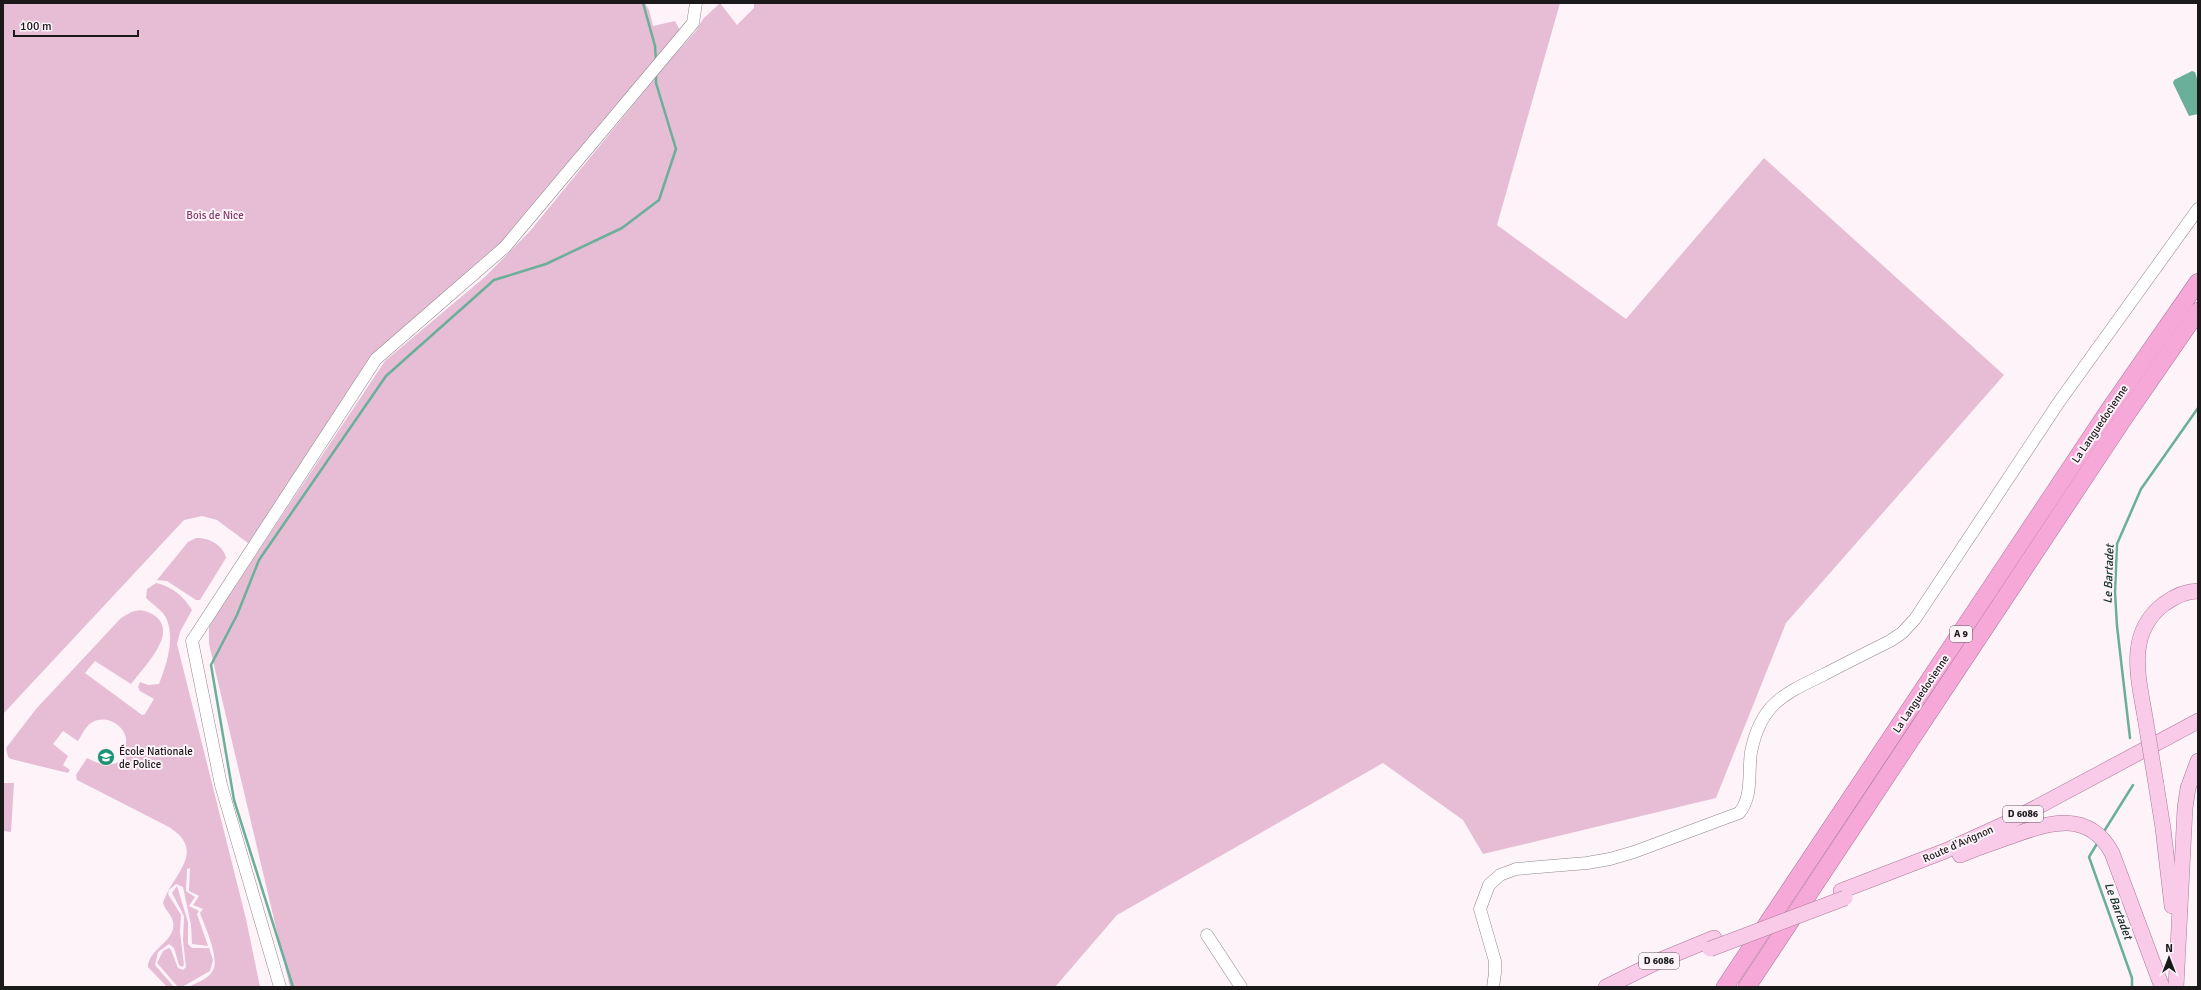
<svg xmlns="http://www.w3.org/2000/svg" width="2201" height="990" font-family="Signika,sans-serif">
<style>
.green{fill:#e6bdd5}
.water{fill:#6aaf99}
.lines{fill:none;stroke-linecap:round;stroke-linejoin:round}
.stream{stroke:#6aaf99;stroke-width:2.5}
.minor-casing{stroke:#8f868b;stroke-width:13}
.major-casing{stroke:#aa7796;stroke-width:16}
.highway-casing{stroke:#aa7796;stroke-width:18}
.minor{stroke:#fff;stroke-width:12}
.major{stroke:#facbe8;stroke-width:15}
.highway{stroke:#f6a9d9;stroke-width:17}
.major-bridge-casing{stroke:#aa7796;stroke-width:16;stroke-linecap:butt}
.major-bridge{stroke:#facbe8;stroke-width:15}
.labels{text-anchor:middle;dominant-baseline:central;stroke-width:4;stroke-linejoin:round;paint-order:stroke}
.shield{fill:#fdf3f9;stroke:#605a5e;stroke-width:1}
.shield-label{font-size:10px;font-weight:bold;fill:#1c191b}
.park-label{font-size:11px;fill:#7f3c68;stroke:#fdf3f9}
.street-label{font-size:11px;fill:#1c191b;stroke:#fdf3f9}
.poi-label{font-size:11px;fill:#1c191b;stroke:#fdf3f9;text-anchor:start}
.water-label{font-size:12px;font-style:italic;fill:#0e3026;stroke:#fdf3f9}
</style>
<rect width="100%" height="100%" fill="#fdf3f9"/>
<g class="green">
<polygon points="3,3 645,3 649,10 653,26 675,21 681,32 512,233 372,355 339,409 248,543 217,520 202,516 184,520 3,714"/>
<polygon points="720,3 737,25 754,8 754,3 1560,3 1497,225 1626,319 1764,158 2004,375 1786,623 1716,798 1483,854 1463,820 1383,763 1117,915 1055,987 290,987 209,644 209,625 385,361 486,276 530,231 669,61 696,31 703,19"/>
<path d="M196,538C209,537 224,546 226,558L200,600H196L167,581L157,580L188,542Z"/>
<path d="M156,583C172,586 184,597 192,610L180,632L177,644L246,919L260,987H189C195,983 208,979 212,972C221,960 205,927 200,913L203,909L193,905L199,896L189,891L190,868L187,869L186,891L195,897L189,906L199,911L197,914L208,946L192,944L191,925L183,887L176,884L169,890L168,894L181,915L180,932L184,965L182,967L179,965L174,948L169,944L158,952L155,965L174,987H167L148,967C148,949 177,941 173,922C172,915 165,910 163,903C172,874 208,852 169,827L77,780L76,775L87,758C101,765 110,768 124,759C122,751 127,746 126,738C123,723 104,714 91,723C85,727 82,735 78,741L63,731L53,744L68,756L63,765L70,770L68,773L11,759L8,757L6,748L36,709L121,618C131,612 138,607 150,613C183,629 145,665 131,684L95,661L85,673L142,715L145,714L154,699L140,691L138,687L140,682L148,685L159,684C166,666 175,640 167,620C164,611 152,604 146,598L147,589Z"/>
<polygon points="3,783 14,783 11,832 3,831"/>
<polygon points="177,886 188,922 188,944 192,948 209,948 213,960 210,971 182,987 178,987 157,963 163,951 169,948 171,950 178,968 183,970 186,967 183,940 184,916 172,893"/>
</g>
<polygon class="water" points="2192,71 2195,72 2198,82 2198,114 2189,116 2173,83 2174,80"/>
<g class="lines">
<g class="stream">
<polyline points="643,3 655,46 656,61"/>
<polyline points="2130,738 2117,626 2115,592 2117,544 2141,489 2198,408"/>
<polyline points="2103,833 2133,785"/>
<polyline points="2098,842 2089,857 2132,978 2132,987"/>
<polyline points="293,987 234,800 211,665 237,615 259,560 386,376 494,280 546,264 622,228 659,200 676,149 656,83 656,74"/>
</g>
<g class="minor-casing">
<g id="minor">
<polyline points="1207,935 1241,987"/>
<polyline points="280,987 221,785 192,641 376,359 505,247 693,23 696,3"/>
<path d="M1493,987L1495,973V961L1480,909L1489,885L1500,875L1516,869L1587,863L1610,859L1634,852L1739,813C1753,798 1748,771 1751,752C1761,703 1784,694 1825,674C1846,663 1868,652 1890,641L1902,633L1915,619L2059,402L2198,209"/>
</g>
</g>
<g class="major-casing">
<g id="major">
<path d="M2145,717C2138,676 2126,633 2164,604C2175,596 2185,591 2198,591"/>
<polyline points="2156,784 2163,828 2172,906"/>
<path d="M1960,855C1977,848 1995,842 2012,836C2049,822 2089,810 2112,853L2162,987"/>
<polyline points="1841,891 1945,851 2009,822 2198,721"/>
<polyline points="1606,987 1663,959 1714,938"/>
<polyline points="2176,987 2185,808 2188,788 2198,761"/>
</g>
</g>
<g class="highway-casing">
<g id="highway">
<polyline points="1725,987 2109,410 2198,282"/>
<polyline points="1747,987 2124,418 2198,311"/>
</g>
</g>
<use href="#minor" class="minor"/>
<use href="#major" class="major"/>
<use href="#highway" class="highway"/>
<g class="major-bridge-casing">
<g id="major-bridge">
<polyline points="2145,717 2156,784"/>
<polyline points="1710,949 1845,898"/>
</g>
</g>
<use href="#major-bridge" class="major-bridge"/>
</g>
<defs>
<g id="university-disc" transform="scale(0.9)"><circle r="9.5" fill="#1e9276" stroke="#fdf3f9"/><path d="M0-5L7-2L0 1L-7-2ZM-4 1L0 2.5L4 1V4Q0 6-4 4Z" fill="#fff"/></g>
</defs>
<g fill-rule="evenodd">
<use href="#university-disc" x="106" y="757"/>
</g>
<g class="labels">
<g class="shield">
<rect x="1950" y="626" width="22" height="16" rx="3"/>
<rect x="2003" y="806" width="40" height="16" rx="3"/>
<rect x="1639" y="953" width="40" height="16" rx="3"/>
</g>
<g class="shield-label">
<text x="1961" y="634">A 9</text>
<text x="2023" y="814">D 6086</text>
<text x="1659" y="961">D 6086</text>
</g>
<g class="park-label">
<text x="215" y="215">Bois de Nice</text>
</g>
<g class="street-label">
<text transform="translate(2100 424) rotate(-56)">La Languedocienne</text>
<text transform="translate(1921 694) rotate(-56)">La Languedocienne</text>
<text transform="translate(1958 844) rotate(-24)">Route d'Avignon</text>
</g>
<g class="poi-label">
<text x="119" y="751">École Nationale<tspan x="119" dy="13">de Police</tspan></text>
</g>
<g class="water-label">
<text transform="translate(2109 574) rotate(-88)">Le Bartadet</text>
<text transform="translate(2118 911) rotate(70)">Le Bartadet</text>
</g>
</g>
<rect width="2201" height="990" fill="none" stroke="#1c191b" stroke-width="8"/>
<g transform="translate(2169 958)" stroke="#fdf3f9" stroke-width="3" paint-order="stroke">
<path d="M0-3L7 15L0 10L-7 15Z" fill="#1c191b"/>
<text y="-6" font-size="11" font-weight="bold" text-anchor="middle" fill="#1c191b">N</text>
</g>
<path d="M14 30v6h124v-6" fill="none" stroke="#1c191b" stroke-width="2"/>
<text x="20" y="30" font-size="12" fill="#1c191b" stroke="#fdf3f9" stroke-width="3" paint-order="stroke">100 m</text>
</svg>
